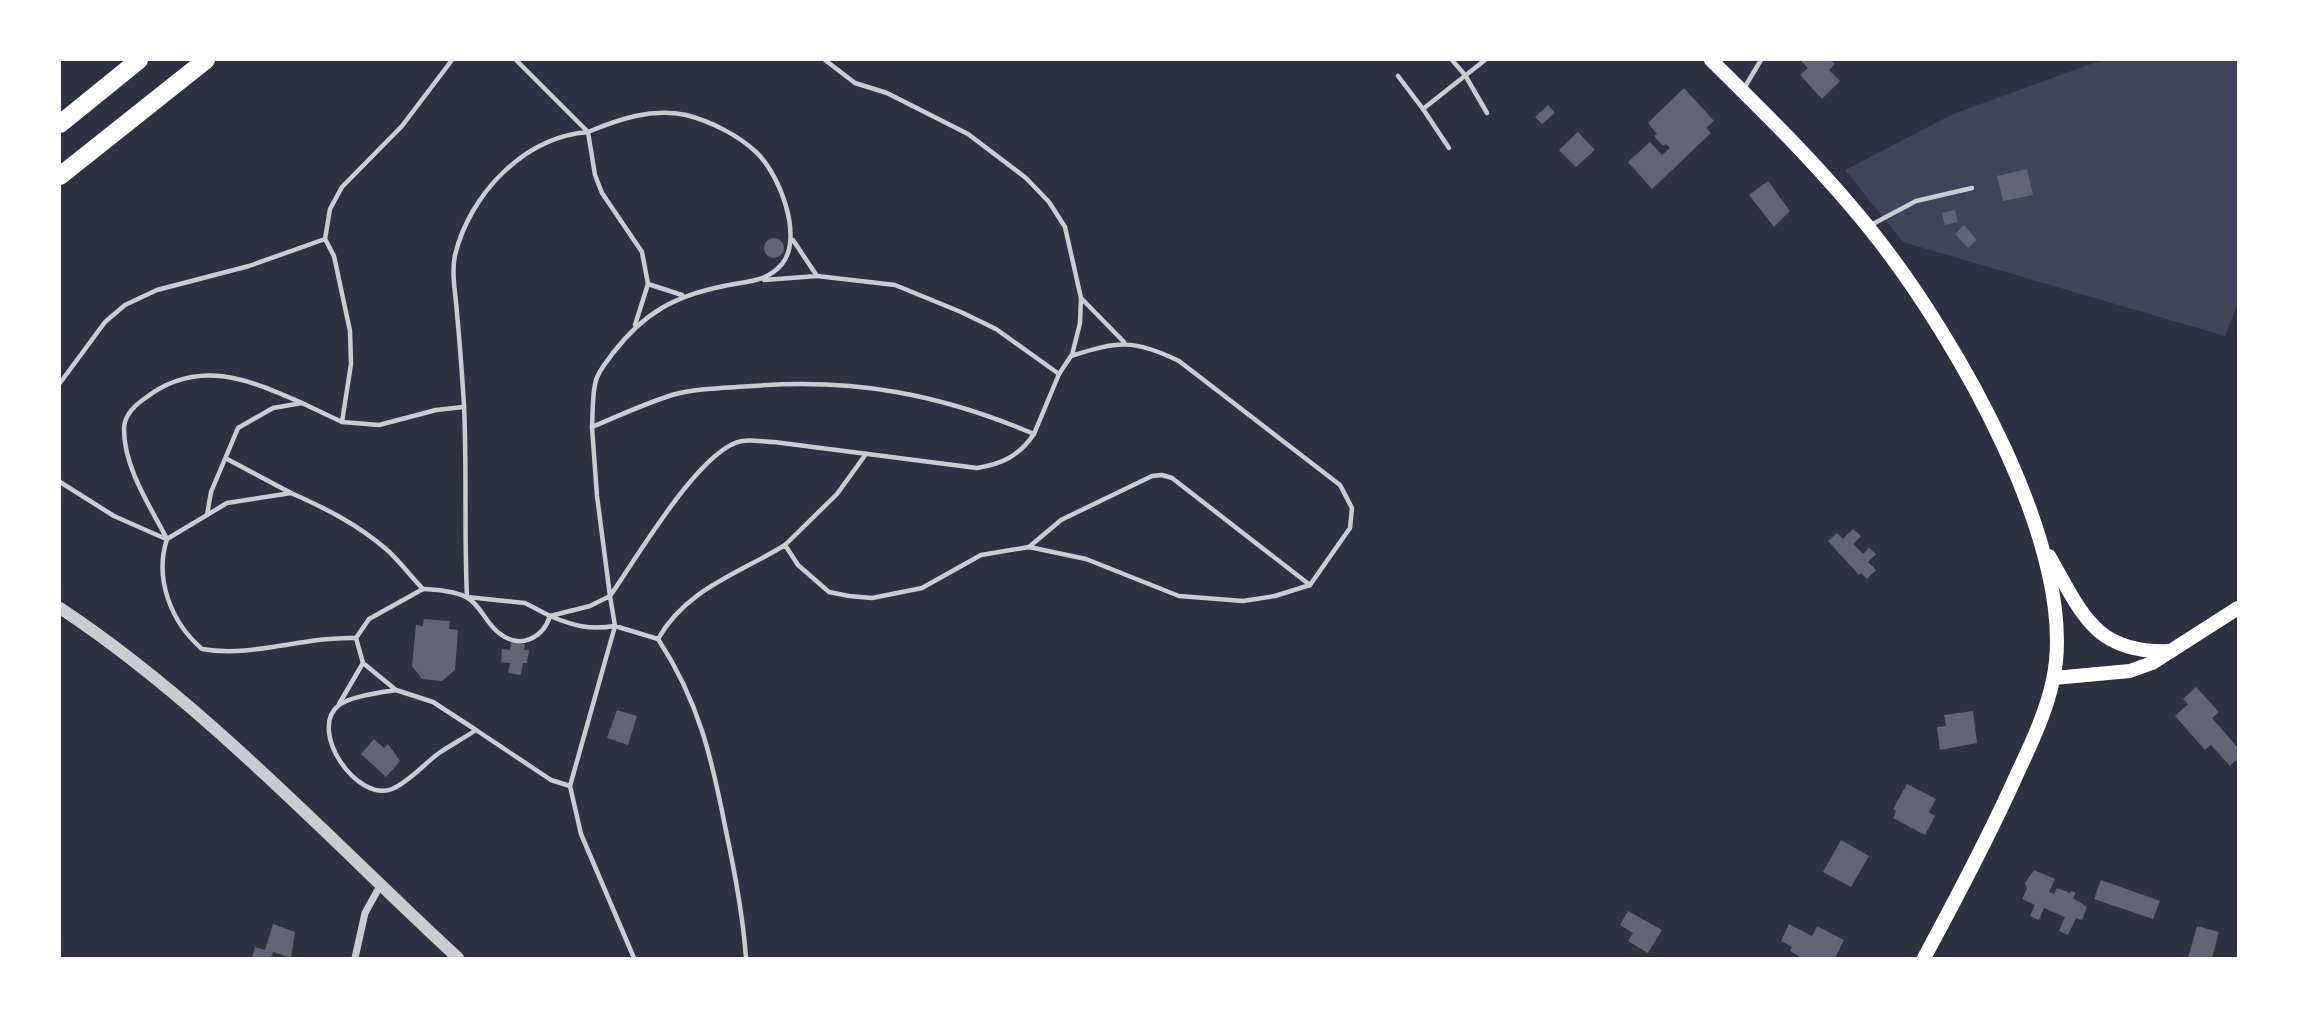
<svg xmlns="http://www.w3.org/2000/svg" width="2298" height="1018" font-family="Commissioner,sans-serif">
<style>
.green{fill:#3c4559}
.building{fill:#626471}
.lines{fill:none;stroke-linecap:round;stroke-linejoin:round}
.service{stroke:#caccd0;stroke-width:4.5}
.minor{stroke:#caccd0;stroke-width:7}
.tertiary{stroke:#caccd0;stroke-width:12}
.secondary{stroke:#fff;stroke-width:14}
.motorway{stroke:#fff;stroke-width:18}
</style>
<rect width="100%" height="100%" fill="#2d3142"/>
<polygon class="green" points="2102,60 2238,60 2238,303 2225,336 1903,242 1845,170 1953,114"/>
<g class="building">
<polygon points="1800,60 1831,60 1835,64 1829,70 1840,81 1822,99 1800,75 1808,68"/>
<polygon points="1684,88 1714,121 1706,128 1711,133 1652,189 1628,162 1650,142 1662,155 1670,148 1666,144 1663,146 1654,136 1657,134 1648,123"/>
<polygon points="1548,105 1555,113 1542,124 1535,117"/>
<polygon points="1578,132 1595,150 1576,167 1559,150"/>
<polygon points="2027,169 2033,195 2003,201 1997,176"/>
<polygon points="1768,181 1790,211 1774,227 1749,195"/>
<polygon points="1955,210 1958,222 1945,225 1942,213"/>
<polygon points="1964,225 1977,240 1968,248 1955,234"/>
<circle cx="774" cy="248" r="10"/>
<polygon points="1853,529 1861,536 1853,544 1863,554 1869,548 1876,554 1868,562 1876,570 1867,579 1861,573 1859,575 1828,541 1837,533 1843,539"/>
<polygon points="424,619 450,621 449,629 458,630 455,670 442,681 422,679 412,666 416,625 423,626"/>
<polygon points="511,642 525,644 524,650 529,650 527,663 523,663 521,675 508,673 510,663 501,662 502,649 510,650"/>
<polygon points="2196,687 2219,712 2212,718 2238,748 2238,764 2236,760 2230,766 2211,745 2205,750 2175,716 2188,704 2183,699"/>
<polygon points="617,710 637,716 628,745 607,738"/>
<polygon points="1973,711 1977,743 1940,750 1937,727 1946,726 1944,715"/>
<polygon points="374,739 384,748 388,744 400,761 386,777 361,754"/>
<polygon points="1907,784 1936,799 1929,812 1935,816 1925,835 1893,818 1896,811 1893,809"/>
<polygon points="1841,840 1869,856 1851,887 1823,872"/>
<polygon points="2034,870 2055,879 2049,892 2054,894 2057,888 2070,893 2071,891 2076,893 2073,898 2087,907 2082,920 2076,918 2068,935 2059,931 2065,917 2044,908 2039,920 2030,916 2035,905 2022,899 2027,889 2025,883"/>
<polygon points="2101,880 2160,901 2153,919 2094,899"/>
<polygon points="1628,911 1662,930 1648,953 1628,941 1633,933 1620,925"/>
<polygon points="273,924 295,932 291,958 273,952 271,958 252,958 255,947 265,950"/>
<polygon points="1789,924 1812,936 1817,926 1844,940 1835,958 1802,958 1790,951 1792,947 1781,941"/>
<polygon points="2197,926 2219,932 2212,958 2188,958"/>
</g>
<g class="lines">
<g class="service">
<polyline points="452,60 402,126 342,187 330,209 325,239 334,256 350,331 351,364 342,422 379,425 436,410 463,407"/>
<path d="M516,60L588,132C619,119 651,108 686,115C710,121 738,135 756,152C779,173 804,237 782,264C766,283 746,281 724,286C674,296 644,313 613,353C608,360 599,370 596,380C592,394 593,412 592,427C618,416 644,404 672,395C697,388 725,388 752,386C854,378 940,394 1034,434L1059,374L1071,356C1118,341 1134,339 1179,361L1340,485L1352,508L1350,528L1310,585L1275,596L1243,601L1179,596L1086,559L1029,547L981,555L922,588L872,598L849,596L829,592L798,565L785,545C738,574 686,589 658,639L615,626L610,596L590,606L550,616L525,603L467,597C464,533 467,469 464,405C462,374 460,344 457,314C456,295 451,274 455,255C470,194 524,137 588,132L595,175L602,193L642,252L648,284"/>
<polyline points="825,60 855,83 887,93 968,134 1026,178 1049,202 1065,227 1081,298 1124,342"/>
<polyline points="1452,60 1465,75 1487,113"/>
<polyline points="1398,76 1423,109 1485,60"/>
<polyline points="1743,90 1761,60"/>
<polyline points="1423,109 1449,148"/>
<polyline points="1869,226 1916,201 1972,188"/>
<polyline points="817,276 895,285 961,312 996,329 1059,374"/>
<polyline points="764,280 817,276 793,240"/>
<polyline points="635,325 648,284 682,295"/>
<polyline points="1072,355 1080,323 1081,298"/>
<polyline points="60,383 105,322 125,305 157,290 249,266 325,239"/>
<polyline points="302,403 342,422"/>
<path d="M592,427L597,496L610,596C635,561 700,448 742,441C752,439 764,442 774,442L977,468C1002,464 1019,456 1034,434"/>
<polyline points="227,459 291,493"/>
<polyline points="60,482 114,516 166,539"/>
<path d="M291,493C325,508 357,524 386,549C399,560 410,576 423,589L369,619L356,638C305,636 252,658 202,649C171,622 154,579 167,539L227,503Z"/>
<path d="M167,539C150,506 124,468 124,429C124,416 134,406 144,399C197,357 248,379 302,403L273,408L238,428L211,492L207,515"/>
<polyline points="785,545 837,494 866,454"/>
<polyline points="1029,547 1061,520 1152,476 1162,475 1172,478 1310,585"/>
<path d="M423,589C437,590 454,591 466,597C481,605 486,624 499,633C520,650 543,638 550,616C574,626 589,630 615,626L570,786L551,780L476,730"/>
<path d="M356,638L363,663L396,690C382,692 350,696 339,705C307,730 357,803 392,789C409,782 424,764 439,753C451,745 464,738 476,730L433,702L396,690"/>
<path d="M658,639C699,701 712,759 726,831C735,873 743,915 746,958"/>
<polyline points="339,704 363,663"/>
<polyline points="570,786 581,834 634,958"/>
</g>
<polyline class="minor" points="355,958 365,913 380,886"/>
<path class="tertiary" d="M60,608C205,704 330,840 458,958"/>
<g class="secondary">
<path d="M1711,60C1769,117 1827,174 1877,238C1954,336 2081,552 2053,680C2046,713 2031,744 2017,774C1989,837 1957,897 1924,958"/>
<path d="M2049,556C2082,613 2094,654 2171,651"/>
<polyline points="2054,678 2130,671 2152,663 2238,608"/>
</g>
<g class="motorway">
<polyline points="60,124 139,60"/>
<polyline points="60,176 206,60"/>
</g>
</g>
<rect width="2298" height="1018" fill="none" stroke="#ffffff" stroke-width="122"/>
</svg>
